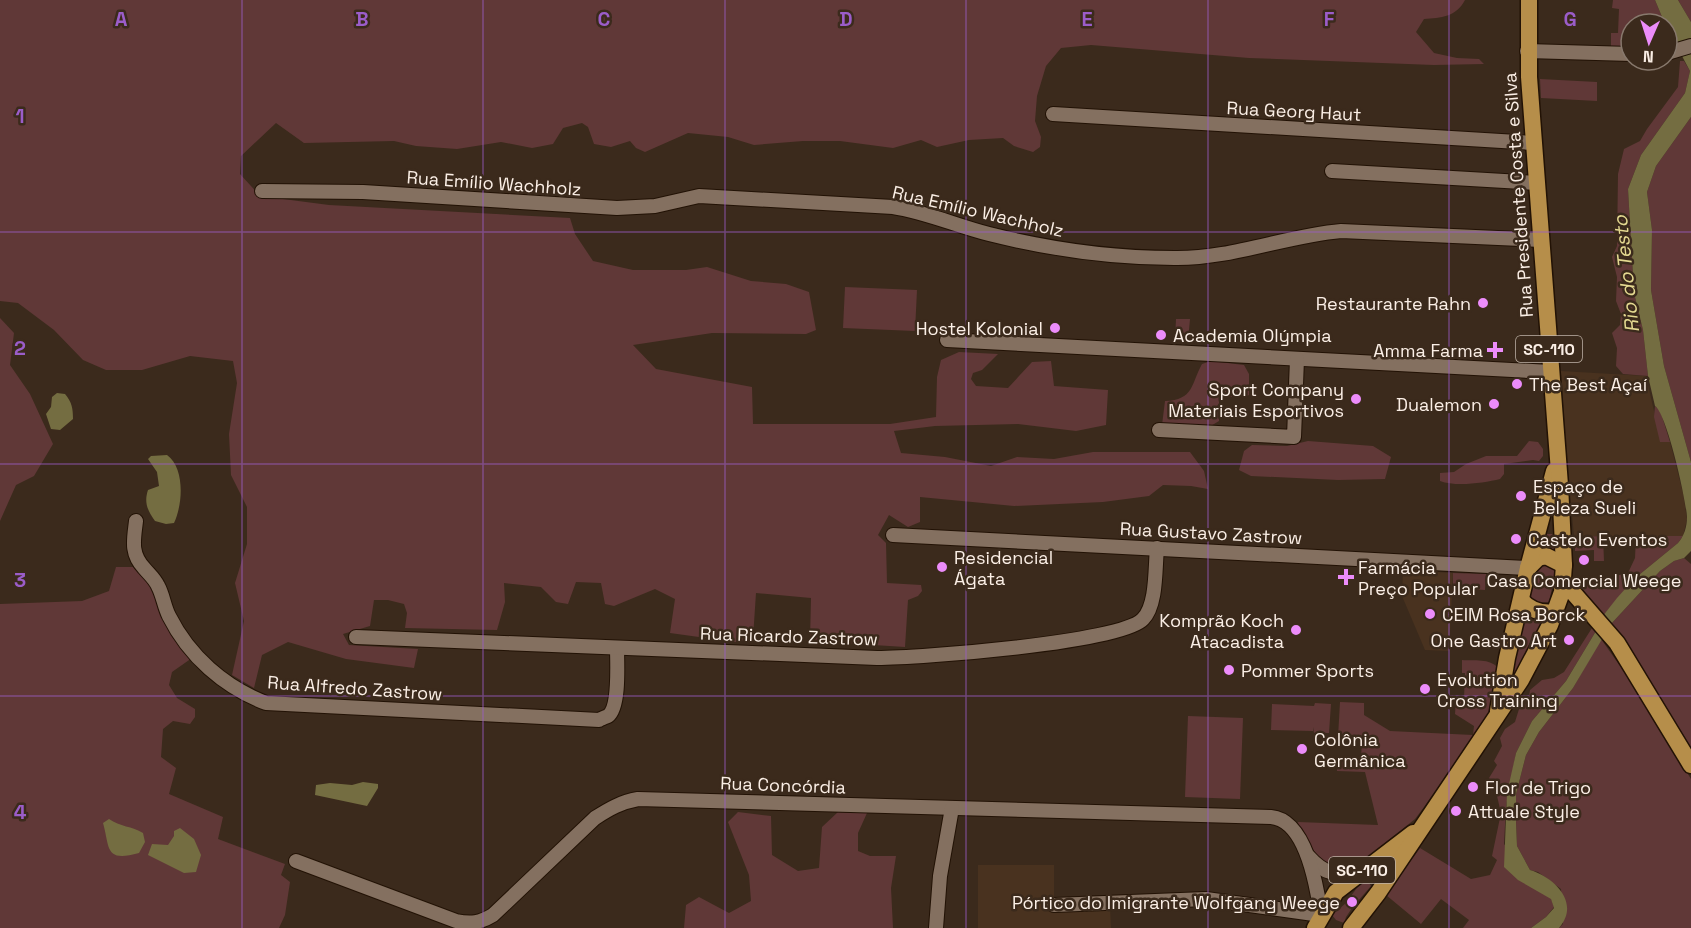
<svg xmlns="http://www.w3.org/2000/svg" width="1691" height="928" font-family="'Space Grotesk',sans-serif">
<style>
.built{fill:#49321f}
.green{fill:#603837}
.water{fill:#746d41}
.lines{fill:none;stroke-linecap:round;stroke-linejoin:round}
.minor-casing{stroke:#221205;stroke-width:16}
.major-casing{stroke:#221205;stroke-width:19}
.minor{stroke:#847060;stroke-width:14}
.major{stroke:#b68e4a;stroke-width:16}
.grid{fill:none;stroke:#9b5dc9;stroke-width:1.5;stroke-opacity:0.55}
.poi-dot{fill:#ec8cfa;stroke:#3b2a1c;stroke-width:2}
.labels{text-anchor:middle;dominant-baseline:central;stroke-width:5;stroke-linejoin:round;paint-order:stroke}
.shield{fill:#3b2a1c;stroke:#c1b4a9;stroke-width:1.5}
.shield-label{font-size:16px;font-weight:bold;fill:#fbefe6}
.street-label{font-size:18px;fill:#fbefe6;stroke:#3b2a1c}
.poi-label{font-size:18px;fill:#fbefe6;stroke:#3b2a1c;text-anchor:start}
.water-label{font-size:20px;font-style:italic;fill:#e4d890;stroke:#3b2a1c}
.grid-label{font-size:20px;text-anchor:middle;font-weight:bold;fill:#9b5dc9;stroke:#3b2a1c;stroke-width:5;stroke-linejoin:round;paint-order:stroke}
</style>
<rect width="100%" height="100%" fill="#3b2a1c"/>
<g class="built">
<polygon points="1561,371 1646,376 1661,442 1670,442 1683,493 1687,519 1683,536 1574,536 1566,450"/>
<polygon points="1403,570 1453,573 1449,651 1425,650 1402,596"/>
<polygon points="978,865 1054,865 1054,912 1110,907 1111,928 978,928"/>
</g>
<g class="green">
<path d="M0,0H1465C1456,17 1441,18 1424,19L1416,32L1434,53L1457,58L1479,59L1484,64L1434,65L1249,58L1091,45L1061,48L1046,66L1037,96L1035,121L1041,137L1040,147L1033,152L1014,146L1003,138L969,140L937,147L921,140L893,148L840,141H803L754,145L728,137L688,133L645,152L636,148L630,141L611,147L594,144L588,127L582,123L563,128L553,144L532,148L501,142L457,149L416,146L394,141L304,143L276,123L241,156L240,174L260,196L329,205L570,218L575,234L593,261L633,270H686L707,267L751,281L786,284L809,292L816,330L806,334L712,333L633,345L656,369L752,387L753,424H890L936,417L937,377L941,360L959,352L998,354L982,370L973,373L971,379L976,386L1008,388L1032,362L1051,361L1054,386L1108,390L1106,425L1076,431L1018,424L935,426L894,431L901,453L945,457L991,466L1017,457L1054,459L1093,452H1190L1204,471L1208,489L1191,486L1163,485L1149,496L1103,502L1014,506L920,497V522L908,527L889,515L878,535L886,543L887,583L921,585L922,591L918,596L908,600L905,647L810,641L811,598L756,593L753,638L735,642L670,633L675,599L655,589L614,606L605,604L601,583L576,582L568,604L556,602L541,587L504,583L505,602L497,630L405,628L407,613L404,604L388,600H374L370,626L343,634L349,645L418,649L414,668L346,659L288,642L262,655L254,688L232,675L244,621L235,583L247,544V507L231,475L229,434L237,383L233,361L190,356L142,370H106L83,360L54,330L18,303L0,301Z"/>
<polygon points="1613,0 1655,0 1665,24 1631,24 1631,46 1611,46 1611,33 1618,33 1619,9 1612,8"/>
<polygon points="1678,0 1691,0 1691,22"/>
<polygon points="1680,61 1684,61 1690,71 1685,93 1641,155 1628,189 1634,293 1643,330 1648,376 1623,374 1616,366 1617,348 1612,333 1620,325 1621,314 1616,301 1617,277 1612,257 1617,246 1618,174 1624,149 1640,141 1647,129 1678,87"/>
<polygon points="1540,79 1597,82 1597,101 1541,98"/>
<polygon points="1691,117 1691,462 1664,366 1651,290 1652,230 1647,192 1656,166"/>
<polygon points="845,287 917,290 915,331 843,328"/>
<polygon points="0,318 14,333 10,365 30,394 53,444 34,476 16,485 0,521"/>
<polygon points="1176,319 1190,319 1188,341 1175,340"/>
<path d="M1211,361L1244,365L1249,374V395L1245,397H1219V421L1209,427L1162,425L1165,401C1194,400 1191,384 1202,364Z"/>
<polygon points="1655,406 1660,410 1670,442 1660,442 1654,417"/>
<polygon points="1308,441 1373,446 1391,457 1385,479 1338,480 1251,476 1239,470 1244,451 1252,445 1287,446"/>
<path d="M1529,441L1538,442L1543,449V456L1539,461L1533,460L1504,464V474L1500,479C1484,483 1456,487 1440,481V473L1454,472L1466,464L1486,456H1517Z"/>
<polygon points="1546,534 1552,534 1555,538 1555,552 1539,551"/>
<polygon points="1603,536 1604,561 1594,561 1594,550 1575,551 1575,537"/>
<path d="M1636,536H1683L1678,543L1634,579L1602,617L1579,593L1577,585C1597,584 1609,577 1628,573L1635,558Z"/>
<polygon points="1684,558 1691,564 1691,747 1628,647 1611,624 1660,571 1674,561"/>
<path d="M1542,563L1556,569L1549,602C1541,603 1536,603 1530,597L1539,564Z"/>
<polygon points="116,567 133,567 153,588 192,658 172,672 169,685 177,698 195,709 195,717 190,724 173,721 163,729 161,757 176,768 169,794 223,817 218,839 285,864 281,875 290,882 285,915 279,928 0,928 0,604 82,601 109,591"/>
<polygon points="1453,573 1486,574 1485,590 1453,588"/>
<polygon points="1525,619 1544,624 1518,679 1507,679"/>
<polygon points="1592,628 1596,631 1566,681 1532,721 1516,753 1506,806 1504,844 1540,892 1551,898 1554,907 1546,917 1531,928 1463,928 1469,920 1441,899 1421,924 1386,895 1420,848 1471,879 1490,875 1497,860 1492,856 1501,813 1497,796 1489,778 1497,765 1494,761 1502,746 1500,738 1505,729 1515,722 1519,709 1528,702 1530,690 1542,680 1554,678 1564,672"/>
<polygon points="1601,639 1632,683 1691,779 1691,928 1559,928 1563,924 1561,889 1538,872 1530,870 1517,846 1516,822 1516,794 1526,755 1539,732 1573,688"/>
<path d="M1462,660C1474,661 1490,658 1498,668L1493,707L1424,807L1415,819L1365,859L1353,866L1336,867L1321,862L1299,827L1298,822L1378,825L1365,772L1337,771V758L1361,759L1362,739L1338,737L1340,702L1364,703V715L1390,731L1473,735L1474,726L1455,714L1456,699H1464L1465,673H1462Z"/>
<polygon points="1315,703 1331,704 1329,733 1314,733 1313,727 1313,731 1271,730 1272,704 1314,706"/>
<polygon points="1188,716 1243,718 1240,799 1185,797"/>
<polygon points="738,812 771,816 772,855 798,871 819,868 822,827 838,812 867,813 858,833 858,851 870,856 896,856 891,888 893,928 684,928 686,905 699,897 729,913 751,901 749,875 728,822"/>
<polygon points="1362,881 1368,881 1371,886 1358,901 1351,896"/>
<polygon points="1346,903 1352,908 1346,917 1344,923 1336,920 1332,915"/>
</g>
<g class="water">
<path d="M1655,0H1678L1691,22V117L1656,166L1647,192L1652,230L1651,290L1664,366L1691,462V551L1684,558L1674,561L1660,571L1611,624L1573,688L1539,732L1526,755L1516,794V822L1517,846L1530,870C1554,877 1581,903 1559,928H1531L1546,917L1554,908L1551,899L1518,880L1504,867L1507,793L1516,753L1532,721L1566,681L1596,631L1602,617L1617,598L1634,579L1678,543C1684,536 1687,527 1687,517C1686,499 1667,414 1655,406L1648,376L1643,330L1634,293L1628,189L1641,155L1685,93L1690,71L1667,28V24H1665Z"/>
<path d="M57,393L65,394C72,402 73,409 73,419L60,430L51,429L46,414L51,407L52,397Z"/>
<path d="M167,455C185,468 183,504 174,523L166,524L155,521C147,510 144,502 148,490L159,486L157,472L148,459L151,456Z"/>
<polygon points="363,782 378,784 378,788 367,806 315,795 316,785 330,783 352,785"/>
<path d="M109,819C120,827 132,826 143,833L145,842L139,853C104,863 110,847 103,823Z"/>
<polygon points="180,828 194,839 201,855 196,872 184,873 148,855 152,844 168,845 174,836 174,831"/>
</g>
<g class="lines">
<g class="minor-casing">
<g id="minor">
<polyline points="1527,51 1631,54"/>
<polyline points="1667,53 1691,46"/>
<polyline points="1053,114 1534,143"/>
<polyline points="1332,171 1537,183"/>
<path d="M262,191L363,192L617,208L655,206L699,196L893,207C926,212 957,226 989,234C1049,249 1113,258 1174,258C1231,259 1285,236 1341,231L1541,240"/>
<polyline points="947,340 1550,372"/>
<polyline points="1159,430 1294,437 1297,359"/>
<path d="M136,521C134,539 130,553 144,568C149,574 155,579 158,586C163,595 164,606 169,616C189,656 224,687 266,703L599,720C600,719 608,716 608,716C620,707 617,662 617,648"/>
<polyline points="893,535 1528,568"/>
<path d="M356,637L877,658C917,658 1121,643 1143,619C1157,605 1155,568 1157,548"/>
<path d="M1308,856C1325,875 1335,875 1359,873"/>
<path d="M296,861L456,921C471,924 480,923 493,915L595,818C609,809 621,802 638,799L1271,817C1306,820 1317,887 1321,915L1206,899L1054,905"/>
<polyline points="936,928 940,876 952,808"/>
</g>
</g>
<g class="major-casing">
<g id="major">
<polyline points="1528,568 1538,558 1546,556 1564,565"/>
<polyline points="1563,581 1617,643 1691,765"/>
<path d="M1521,600C1530,610 1541,614 1555,612"/>
<polyline points="1498,711 1507,658 1528,568 1554,471"/>
<polyline points="1315,928 1336,892 1413,833"/>
<polyline points="1351,928 1378,893 1521,680 1550,625 1562,592 1564,565 1560,485 1529,77 1529,0"/>
</g>
</g>
<use href="#minor" class="minor"/>
<use href="#major" class="major"/>
</g>
<path class="grid" d="M242,0V928M483,0V928M725,0V928M966,0V928M1208,0V928M1449,0V928M0,232H1691M0,464H1691M0,696H1691"/>
<g class="poi-dot">
<circle cx="1483" cy="303" r="6"/>
<circle cx="1055" cy="328" r="6"/>
<circle cx="1161" cy="335" r="6"/>
<path d="M1492 341h6v6h6v6h-6v6h-6v-6h-6v-6h6z"/>
<circle cx="1517" cy="384" r="6"/>
<circle cx="1356" cy="399" r="6"/>
<circle cx="1494" cy="404" r="6"/>
<circle cx="1521" cy="496" r="6"/>
<circle cx="1516" cy="539" r="6"/>
<circle cx="1584" cy="560" r="6"/>
<circle cx="942" cy="567" r="6"/>
<path d="M1343 568h6v6h6v6h-6v6h-6v-6h-6v-6h6z"/>
<circle cx="1430" cy="614" r="6"/>
<circle cx="1296" cy="630" r="6"/>
<circle cx="1569" cy="640" r="6"/>
<circle cx="1229" cy="670" r="6"/>
<circle cx="1425" cy="689" r="6"/>
<circle cx="1302" cy="749" r="6"/>
<circle cx="1473" cy="787" r="6"/>
<circle cx="1456" cy="811" r="6"/>
<circle cx="1352" cy="902" r="6"/>
</g>
<g class="labels">
<g class="shield">
<rect x="1516" y="336" width="66" height="26" rx="4.5"/>
<rect x="1329" y="857" width="66" height="26" rx="4.5"/>
</g>
<g class="shield-label">
<text x="1549" y="349">SC-110</text>
<text x="1362" y="870">SC-110</text>
</g>
<g class="street-label">
<text transform="translate(1294 111) rotate(3)">Rua Georg Haut</text>
<text transform="translate(494 183) rotate(4)">Rua Emílio Wachholz</text>
<text transform="translate(1518 195) rotate(-94)">Rua Presidente Costa e Silva</text>
<text transform="translate(978 211) rotate(13)">Rua Emílio Wachholz</text>
<text transform="translate(1211 533) rotate(3)">Rua Gustavo Zastrow</text>
<text transform="translate(789 636) rotate(2)">Rua Ricardo Zastrow</text>
<text transform="translate(355 688) rotate(4)">Rua Alfredo Zastrow</text>
<text transform="translate(783 785) rotate(2)">Rua Concórdia</text>
</g>
<g class="poi-label">
<text x="1471" y="303" text-anchor="end">Restaurante Rahn</text>
<text x="1043" y="328" text-anchor="end">Hostel Kolonial</text>
<text x="1173" y="335">Academia Olýmpia</text>
<text x="1483" y="350" text-anchor="end">Amma Farma</text>
<text x="1529" y="384">The Best Açaí</text>
<text x="1344" y="389" text-anchor="end">Sport Company<tspan x="1344" dy="21">Materiais Esportivos</tspan></text>
<text x="1482" y="404" text-anchor="end">Dualemon</text>
<text x="1533" y="486">Espaço de<tspan x="1533" dy="21">Beleza Sueli</tspan></text>
<text x="1528" y="539">Castelo Eventos</text>
<text x="954" y="557">Residencial<tspan x="954" dy="21">Ágata</tspan></text>
<text x="1358" y="567">Farmácia<tspan x="1358" dy="21">Preço Popular</tspan></text>
<text x="1584" y="580" text-anchor="middle">Casa Comercial Weege</text>
<text x="1442" y="614">CEIM Rosa Borck</text>
<text x="1284" y="620" text-anchor="end">Komprão Koch<tspan x="1284" dy="21">Atacadista</tspan></text>
<text x="1557" y="640" text-anchor="end">One Gastro Art</text>
<text x="1241" y="670">Pommer Sports</text>
<text x="1437" y="679">Evolution<tspan x="1437" dy="21">Cross Training</tspan></text>
<text x="1314" y="739">Colônia<tspan x="1314" dy="21">Germânica</tspan></text>
<text x="1485" y="787">Flor de Trigo</text>
<text x="1468" y="811">Attuale Style</text>
<text x="1340" y="902" text-anchor="end">Pórtico do Imigrante Wolfgang Weege</text>
</g>
<g class="water-label">
<text transform="translate(1626 274) rotate(-96)">Rio do Testo</text>
</g>
</g>
<g class="grid-label">
<text x="121" y="26">A</text>
<text x="362" y="26">B</text>
<text x="604" y="26">C</text>
<text x="846" y="26">D</text>
<text x="1087" y="26">E</text>
<text x="1329" y="26">F</text>
<text x="1570" y="26">G</text>
<text x="20" y="123">1</text>
<text x="20" y="355">2</text>
<text x="20" y="587">3</text>
<text x="20" y="819">4</text>
</g>
<g transform="translate(1649 42) rotate(183)"><circle r="28" fill="#3b2a1c" stroke="#88796d" stroke-width="1.5"/>
<path d="M0-4.5L10 22L0 15L-10 22Z" fill="#ec8cfa"/>
<text y="-9" font-size="16" font-weight="bold" text-anchor="middle" fill="#fbefe6">N</text>
</g>
</svg>
